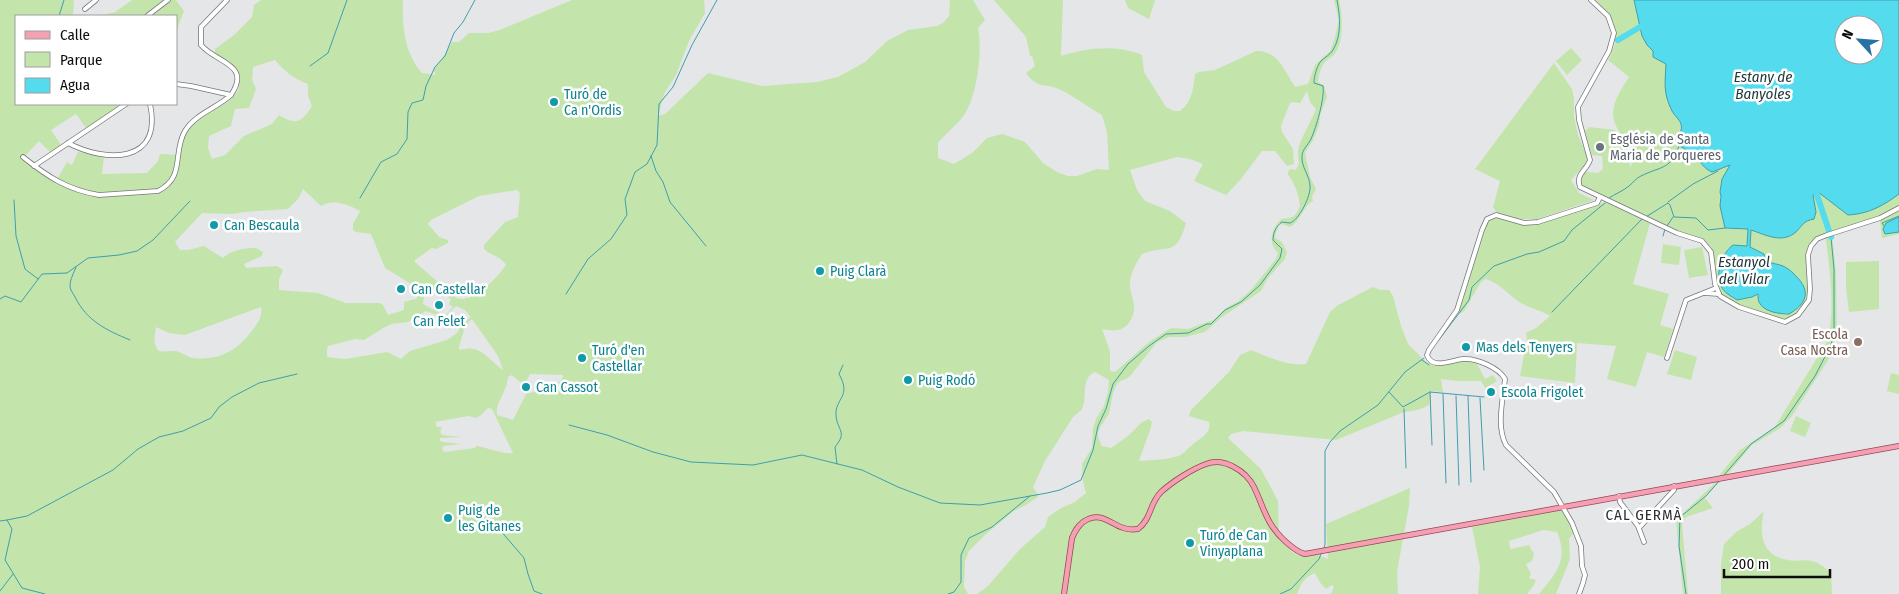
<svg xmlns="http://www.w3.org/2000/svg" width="1899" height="594" font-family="'Fira Sans Condensed',sans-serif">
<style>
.green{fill:#c3e5ac;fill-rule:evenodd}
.water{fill:#54dcee;stroke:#3f9eab;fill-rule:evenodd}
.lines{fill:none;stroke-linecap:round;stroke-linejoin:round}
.stream{stroke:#3f9eab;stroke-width:1}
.river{stroke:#54dcee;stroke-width:6}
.minor-casing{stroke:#767778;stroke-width:5.5}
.major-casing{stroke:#9d4457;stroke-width:6}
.minor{stroke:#fff;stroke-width:4}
.major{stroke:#f2a0b2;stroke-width:4.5}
.culture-dot{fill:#0f9aa8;stroke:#fff;stroke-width:2}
.worship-dot{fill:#6b7280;stroke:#fff;stroke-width:2}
.education-dot{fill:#8d6e63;stroke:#fff;stroke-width:2}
.labels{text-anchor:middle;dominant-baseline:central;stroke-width:5;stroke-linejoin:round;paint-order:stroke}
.culture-label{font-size:14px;fill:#0d838f;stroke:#fff;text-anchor:start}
.worship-label{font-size:14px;fill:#5b616d;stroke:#fff;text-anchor:start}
.education-label{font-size:14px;fill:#785e54;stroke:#fff;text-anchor:end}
.water-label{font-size:15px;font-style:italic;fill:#22393c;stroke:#fff}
.neighbourhood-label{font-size:15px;letter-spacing:1px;fill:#2d2e30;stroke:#fff}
</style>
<rect width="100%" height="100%" fill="#e5e6e8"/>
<g class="green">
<path d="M0,0H74L73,16H16V104H116L118,107L86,128L76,114L51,130L61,145L50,152L39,141L24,157L36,170L55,183L67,162L72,165L78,152L104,156L102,174L147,173L158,161L160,154L181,155C182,142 184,133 193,123C206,109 246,104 239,76C236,63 226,59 215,54V49L234,35L252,17L254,5L261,0H403C402,26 404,52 422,73L436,75L433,70L445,54L452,42H459L469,33H489L502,29L572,0H704L705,13L689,41L676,75L664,94L658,116L665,114L708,73L762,86L817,82L838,77L865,62L887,41L908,30L937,26L943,23L949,16L950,0H973L985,20L978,28C983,49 977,97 964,115C957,125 946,133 938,143V158L954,164L972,153L987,138L1002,134L1025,142L1043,163L1057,172L1068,176H1077L1097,169L1109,170L1107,132L1102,115C1088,107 1075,97 1061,90C1045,82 1038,90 1026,73L1035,66L1032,56H1030L1026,37L994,0H1063L1061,56C1086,48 1116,44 1142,55L1144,72L1166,107L1174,111H1180C1193,101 1193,88 1195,74L1199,72L1215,70L1256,51C1278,50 1285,72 1295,87L1308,84L1315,65L1330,51L1334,41L1339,20L1334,0H1339C1343,14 1344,43 1334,55C1332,57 1329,58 1327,60C1321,65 1319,74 1318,82L1324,85L1327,97L1320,115L1319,126L1313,140L1305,153L1310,177L1316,189L1312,197L1313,201C1302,207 1301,221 1290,227L1282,224L1279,225L1276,233L1275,238L1282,242L1287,252L1285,259L1268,278L1261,291L1222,317L1205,332L1185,337H1169L1157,342L1131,375C1127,380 1122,379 1118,383C1111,392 1112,404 1109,413C1106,420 1098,427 1098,435C1098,438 1101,443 1102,446L1111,448L1128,436L1142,422L1149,419L1152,422L1151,427L1139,461C1150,460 1164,460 1175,457C1183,455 1185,451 1191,446C1198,439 1212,434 1209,422L1189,416L1191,410L1229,372L1240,355L1251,350C1268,357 1287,366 1306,364L1330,312L1338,305L1373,287L1381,290H1389L1393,296L1401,326L1408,344L1426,362L1434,365L1464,360L1476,362L1485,379L1493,375L1497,381L1485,388L1481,381H1457L1441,379L1443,392L1431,391L1429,405L1418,410L1404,412L1336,440L1243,431L1231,434L1228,438L1261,469L1278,501L1279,540L1294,553L1302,556L1316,554L1328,559L1326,524L1410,488L1409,506L1397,572L1398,594H1331L1334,587L1332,585L1326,589L1321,584L1315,573C1304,577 1301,584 1297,594H977L988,586L1020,549L1045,527L1048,517L1061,508L1075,502L1086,493L1083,482L1082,464L1092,448L1093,429L1096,419L1104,406L1108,392L1109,380L1095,372C1080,378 1088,397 1082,409C1080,412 1076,414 1073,417L1045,461L1033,487L1039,496L1026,505L1014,511L986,534L969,551L965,561L964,587L968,594H0ZM275,60C284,71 294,79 308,84V96L312,106C302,122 296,126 279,115L272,124L244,136L225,155L212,159L208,148L209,136L231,126L235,109L249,108L256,89L252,80L253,67ZM1307,91L1310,102L1316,109C1312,120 1299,141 1298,151C1297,160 1302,164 1295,170L1291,169L1288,171V175C1294,180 1300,199 1300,206C1294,219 1294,217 1281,219C1272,228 1267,243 1278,253L1276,259L1250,291L1237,302L1226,308L1213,320L1188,329L1171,328L1149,342L1115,372L1110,371V351L1102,329C1108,330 1113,331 1118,330C1128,329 1135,315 1134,306C1134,298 1129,291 1130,283C1131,272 1136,263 1142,254C1168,244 1176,258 1186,223L1170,211L1145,201L1137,190L1130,170L1177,157L1190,159L1203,164L1194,181L1226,195L1241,179L1262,151H1275L1287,166L1294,164L1293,149L1282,132L1281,126L1290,103L1293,102L1300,103ZM303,189L321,206C334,198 349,205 360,211L353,224V230L356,232L371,234L385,268L416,287L418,296L416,299L404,302V310L388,315L383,305L380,303H346L318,293L279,290V279L283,270L277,266L246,268L244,264L262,256L263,252L256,248C245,248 231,250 223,258L204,246L188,250H180L175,242L202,213L232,214L245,212L288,209L298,199ZM517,190L520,193L518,217L505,222L484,245V249C490,255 502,257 506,265C497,278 473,304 456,298L415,262V260L432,248L436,249L448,243V240L439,237L428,224L431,220L479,196ZM434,290L451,299L449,304L453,307L445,316L423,304L424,297ZM456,306L465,310L471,317L463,323L457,333L447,340L410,351L401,359L387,352L345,359L327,357V349L328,346L355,339L364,340L385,327L392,324L408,322L426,311L439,316L449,326L451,323L447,315ZM261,307C263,316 257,325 251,332C237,351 218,361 193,358C187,357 182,352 175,351C170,351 165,352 159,351C152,343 155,336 156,327L169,333L185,335ZM472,319L498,356L503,370C490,361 480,343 461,350L459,349V347L465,326ZM530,374L563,375V377C558,388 537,391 526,394L513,420L497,415C495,402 507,393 508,377L512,375L520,382L527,380ZM488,408L492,409L513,453C506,455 486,447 476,446L475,448L444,452L442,448L444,446L461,444L443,442L440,441V438L462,437L442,435L440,432L442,427H437L435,422L468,416L476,418L481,415Z"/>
<polygon points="132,0 176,0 184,11 176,32 176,16 99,16 115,12"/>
<polygon points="1125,0 1155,0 1149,19 1128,8"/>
<path d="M1596,0H1634L1642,36L1647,45L1653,51V57L1666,64L1732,162L1728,222L1725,227L1727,229H1748L1747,247L1739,245C1733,251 1723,259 1720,266C1715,275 1726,296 1736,299C1742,301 1753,296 1758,294C1762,308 1775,314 1789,314C1804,305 1803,300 1803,283L1786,267L1769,262L1766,259L1764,254L1750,247L1751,230L1767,236L1810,195L1820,188L1848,215C1868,214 1883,206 1899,194V234L1882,238L1880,221L1832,236L1836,273L1837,335L1830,357L1792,416L1779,429L1752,445L1727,475L1718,477L1740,450L1775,427L1828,340C1835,306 1830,269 1825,234L1818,236L1808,248L1806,265L1808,293L1803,306L1792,317L1787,320L1778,319L1737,304L1724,297L1717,286L1712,248L1705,240L1673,229L1585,189L1580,181C1585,167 1587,173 1598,173L1603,169L1602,156L1592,155L1585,131L1589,127L1615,130C1628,144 1630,148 1630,168C1643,144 1612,136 1613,113C1614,99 1622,88 1629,77L1608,60C1623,34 1616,20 1596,0Z"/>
<polygon points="1571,48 1582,60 1567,75 1556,61"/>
<polygon points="1554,63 1572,89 1574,99 1574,116 1578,135 1588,158 1588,161 1571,180 1579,193 1594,200 1537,219 1517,219 1497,213 1493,207 1500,181 1475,169"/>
<path d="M1606,202L1650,223L1633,284L1669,294L1660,325L1673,329L1664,357L1647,352L1636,387L1607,379L1616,346L1577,343L1575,383L1520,376L1527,340L1526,333L1536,328L1550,316C1540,310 1530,308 1521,303C1509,296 1499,282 1485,279L1481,282L1464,311L1460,314L1458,311L1483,230L1488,220L1496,216L1524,224Z"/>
<polygon points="1663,244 1681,247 1679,265 1661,263"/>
<polygon points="1702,247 1708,275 1689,278 1684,250"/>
<polygon points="1879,261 1879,309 1849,312 1846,288 1846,262"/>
<polygon points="1675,350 1697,357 1691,380 1667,374"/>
<polygon points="1891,373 1899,375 1899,394 1887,391"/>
<polygon points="1796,416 1811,423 1805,437 1790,431"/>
<polygon points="1722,480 1704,497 1713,508 1686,517 1682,524 1688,594 1683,594 1676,520 1717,481"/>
<path d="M1561,509L1563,510L1575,531L1569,539L1570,559L1556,594H1539C1556,573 1569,560 1557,532L1543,530L1509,541L1510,549L1529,545L1534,554L1532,561L1526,564L1531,574L1529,578L1536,580L1534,585L1527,594H1478L1480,567L1472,527Z"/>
<path d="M1764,511C1759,533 1761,556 1788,560C1795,562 1803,559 1811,561C1819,562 1825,568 1831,573L1832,594H1721V564L1724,544L1736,532L1750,524Z"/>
</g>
<g class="water">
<path d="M1634,0H1899V194C1883,206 1868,214 1848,215L1818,192L1813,195L1816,212L1814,219C1803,221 1803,225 1796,232C1782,244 1766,235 1751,230L1750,247L1764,254C1765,257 1765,259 1768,261C1772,264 1779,264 1783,266C1788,268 1792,272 1796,276C1812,292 1806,304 1789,314C1780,314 1763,312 1759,302C1758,299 1758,296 1758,294L1752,297L1737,300C1731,296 1724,293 1721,286C1715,273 1722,253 1733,245L1747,246L1748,229L1725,228L1720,206L1721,196L1720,192L1722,179L1730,165L1712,172C1704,169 1700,161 1694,155C1689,150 1682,149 1677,143C1678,137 1683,130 1681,124C1680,120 1674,115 1672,111C1663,93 1665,83 1666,64L1653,57V51L1647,45L1642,36ZM1844,25H1874V55H1844Z"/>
<polygon points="1899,217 1899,232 1885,234 1883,229 1886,223"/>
</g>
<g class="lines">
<g class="stream">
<polyline points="59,16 64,0"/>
<polyline points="310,66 328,53 347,0"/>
<polyline points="651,156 656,171 663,182 670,202 706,246"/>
<polyline points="360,198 381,162 397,154 407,139 408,112 412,103 423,100 426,86 435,67 445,56 454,33 463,22 475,0"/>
<path d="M1609,198C1615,194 1623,191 1629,186C1634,182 1636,178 1641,176C1661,166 1671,170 1679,146"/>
<polyline points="14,200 16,236 25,269 38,279"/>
<polyline points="1668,202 1693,184 1718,171"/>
<polyline points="1667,226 1673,217"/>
<polyline points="1884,226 1882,223 1899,216"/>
<polyline points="1663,236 1665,229"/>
<path d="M76,267C74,273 70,279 70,286C70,290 73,293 75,297C87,321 106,330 130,340"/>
<polyline points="566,294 588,259 611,239 627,215 625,199 635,172 647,164 657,145 659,104 673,87 692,45 717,0"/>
<polyline points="0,299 5,296 21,302 42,274 67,273 88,258 119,255 137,251 153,240 190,201"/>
<polyline points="1552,312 1641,220 1668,203 1670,205 1674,217 1696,218 1708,230 1725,228"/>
<polyline points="1438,341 1469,300 1472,287 1494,266 1527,254 1539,252 1564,241 1572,230 1605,203"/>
<polyline points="1422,360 1429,365"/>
<polyline points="1389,392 1403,407 1430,392 1484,397"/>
<polyline points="1430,392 1432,445"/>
<polyline points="1443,394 1446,483"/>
<polyline points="1456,396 1459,485"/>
<polyline points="1468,396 1471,482"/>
<polyline points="1480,398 1484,470"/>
<polyline points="1404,409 1406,468"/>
<path d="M569,425L607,435L653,452L691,462L753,465L802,455L862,470L898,487L940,503L980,505L1047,493L1060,490L1081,480L1093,450L1098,426L1106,409L1113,384L1128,364L1149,346L1166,334L1188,333L1207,324H1211L1225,310L1241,302L1260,285L1280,258L1282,249L1273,240C1273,233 1276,226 1282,222L1290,223C1299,220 1311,196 1310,186C1310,176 1301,167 1302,156C1302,150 1308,145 1311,139C1316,128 1325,98 1323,86L1314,83C1314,76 1317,66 1321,61C1325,57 1330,55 1333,50C1342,35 1340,16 1337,0"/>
<path d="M837,464L835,447C848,431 837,431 836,415C835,398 852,397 839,374L843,365"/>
<polyline points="1724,475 1751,444 1784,421 1815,376 1831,345 1834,334 1834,269 1831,237"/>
<polyline points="7,520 27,516 113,470 138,449 159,437 183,431 211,418 219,407 232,397 259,383 297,374"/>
<polyline points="0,521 7,520 12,529 5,560 22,588 45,594"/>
<polyline points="500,530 524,558 528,574 534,591 542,594"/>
<polyline points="1323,550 1325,545 1325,451 1330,442 1340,431 1378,405 1405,372 1424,358"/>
<polyline points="0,591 13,574"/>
<polyline points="948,594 954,592 961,582 961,555 969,538 992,527 1030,496"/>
<polyline points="1280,594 1291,589 1319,559 1321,554"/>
<polyline points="1686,594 1679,546 1680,517 1706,496 1720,480"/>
</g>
<g class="river">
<polyline points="1618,40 1640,27"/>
<polyline points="1816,192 1831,237"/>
</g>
<g class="minor-casing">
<g id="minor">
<path d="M1591,0L1608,16L1614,33L1609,51L1578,107L1579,120L1590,160C1587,170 1575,174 1580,187L1677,233L1702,241L1711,252L1715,284L1720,296L1739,307L1785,322L1798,315L1809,300L1810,289L1808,255L1811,246L1817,239L1827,235L1880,218L1899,208"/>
<polyline points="85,9 96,0"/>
<polyline points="147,16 168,0"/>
<path d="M176,84L191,86L231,95C252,64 216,63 201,45V27L227,0"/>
<path d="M68,143C106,163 163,164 150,104"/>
<path d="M23,157C48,177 68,190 99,195L158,191C186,177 172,153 185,131C195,114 217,108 231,95"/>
<polyline points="34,166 126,104"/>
<polyline points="1705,293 1719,294"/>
<polyline points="1667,358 1686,300 1716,288"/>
<polyline points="1619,496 1620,502 1638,526 1644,542"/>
<polyline points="1639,528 1674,490 1674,486"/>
<path d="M1579,594L1583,583L1585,575L1582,566L1581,546L1572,523L1554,492L1506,445C1496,426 1503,400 1505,379C1499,368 1477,358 1463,359C1452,360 1432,370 1427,355L1429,350L1457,310L1482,230L1487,219L1496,215L1524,223L1538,222L1597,203L1600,197"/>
</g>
</g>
<g class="major-casing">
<path id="major" d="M1064,594L1072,538C1075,531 1077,527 1083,522C1106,507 1113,533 1138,529C1152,518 1149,504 1161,492C1172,482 1192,469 1206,464C1224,457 1246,471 1254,487C1265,510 1266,524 1286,542C1292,547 1297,552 1305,554L1899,446"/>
</g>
<use href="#minor" class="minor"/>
<use href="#major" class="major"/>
</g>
<g class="culture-dot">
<circle cx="554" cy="102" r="5"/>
<circle cx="214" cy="225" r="5"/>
<circle cx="820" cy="271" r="5"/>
<circle cx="401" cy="289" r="5"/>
<circle cx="439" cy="305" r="5"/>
<circle cx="1466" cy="347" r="5"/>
<circle cx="582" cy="358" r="5"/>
<circle cx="908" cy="380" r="5"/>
<circle cx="526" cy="387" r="5"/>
<circle cx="1491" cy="392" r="5"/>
<circle cx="448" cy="518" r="5"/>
<circle cx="1190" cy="543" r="5"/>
</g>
<circle class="worship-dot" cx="1600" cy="147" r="5"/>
<circle class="education-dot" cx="1858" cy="342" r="5"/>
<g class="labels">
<g class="culture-label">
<text x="564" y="94">Turó de<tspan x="564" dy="16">Ca n'Ordis</tspan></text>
<text x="224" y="225">Can Bescaula</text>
<text x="830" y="271">Puig Clarà</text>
<text x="411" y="289">Can Castellar</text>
<text x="439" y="321" text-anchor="middle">Can Felet</text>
<text x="1476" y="347">Mas dels Tenyers</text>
<text x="592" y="350">Turó d'en<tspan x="592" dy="16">Castellar</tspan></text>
<text x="918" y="380">Puig Rodó</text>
<text x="536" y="387">Can Cassot</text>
<text x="1501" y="392">Escola Frigolet</text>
<text x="458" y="510">Puig de<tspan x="458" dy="16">les Gitanes</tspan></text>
<text x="1200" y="535">Turó de Can<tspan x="1200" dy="16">Vinyaplana</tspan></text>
</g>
<g class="worship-label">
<text x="1610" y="139">Església de Santa<tspan x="1610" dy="16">Maria de Porqueres</tspan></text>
</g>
<g class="education-label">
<text x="1848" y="334">Escola<tspan x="1848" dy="16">Casa Nostra</tspan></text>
</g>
<g class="water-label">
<text x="1763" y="77">Estany de<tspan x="1763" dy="17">Banyoles</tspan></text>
<text x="1744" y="262">Estanyol<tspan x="1744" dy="17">del Vilar</tspan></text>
</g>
<g class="neighbourhood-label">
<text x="1644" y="515">CAL GERMÀ</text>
</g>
</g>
<rect x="15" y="15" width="162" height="90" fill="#ffffff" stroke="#9e9e9f"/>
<rect x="25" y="31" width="25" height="8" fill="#f2a0b2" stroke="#9e9e9f"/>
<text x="60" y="40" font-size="15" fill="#0d0d0e">Calle</text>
<rect x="25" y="52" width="25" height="15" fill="#c3e5ac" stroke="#9e9e9f"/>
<text x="60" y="65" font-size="15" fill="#0d0d0e">Parque</text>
<rect x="25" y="78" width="25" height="15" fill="#54dcee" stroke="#9e9e9f"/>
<text x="60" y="90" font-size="15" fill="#0d0d0e">Agua</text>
<g transform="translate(1859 40) rotate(296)"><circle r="24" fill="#ffffff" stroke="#9e9e9f"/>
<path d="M0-4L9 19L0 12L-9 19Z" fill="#2a72a6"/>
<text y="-8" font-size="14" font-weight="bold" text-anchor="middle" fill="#0d0d0e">N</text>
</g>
<path d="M1724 569v8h106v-8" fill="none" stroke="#0d0d0e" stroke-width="2.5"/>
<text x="1732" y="569" font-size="15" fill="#0d0d0e" stroke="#ffffff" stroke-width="4" paint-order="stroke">200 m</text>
</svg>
